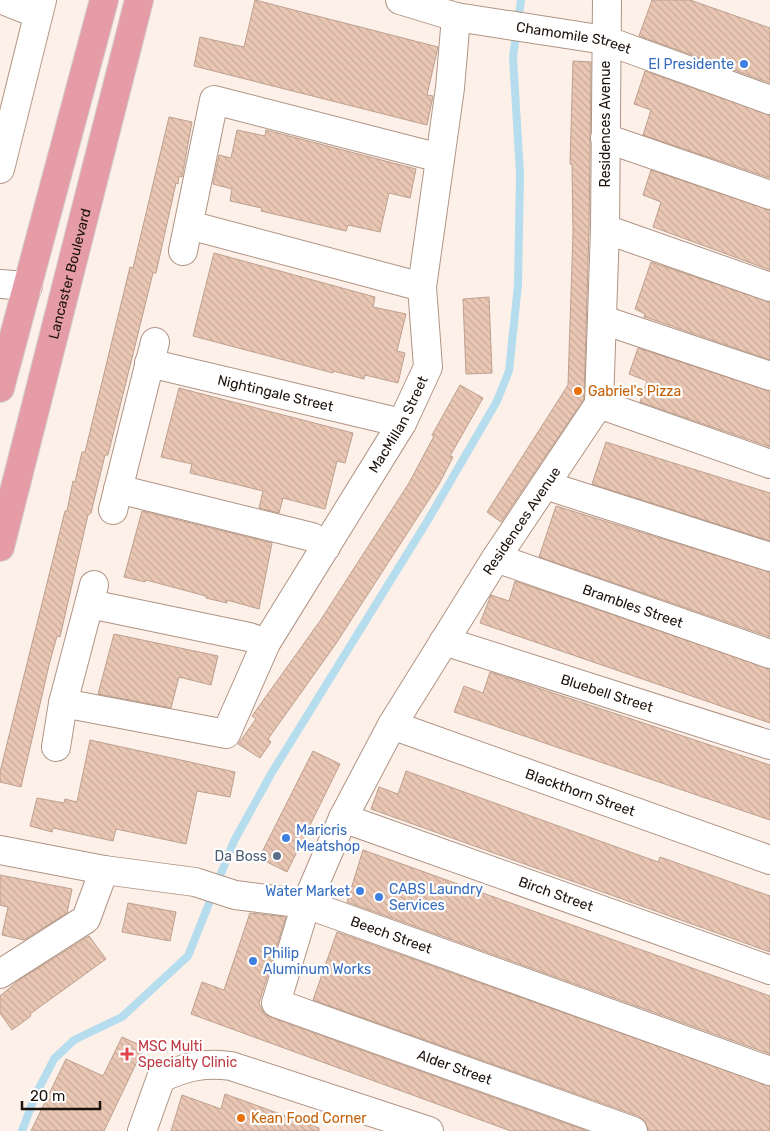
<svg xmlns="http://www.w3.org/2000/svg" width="770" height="1131" font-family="Rubik,sans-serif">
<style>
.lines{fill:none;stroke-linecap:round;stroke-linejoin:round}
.stream{stroke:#b5dded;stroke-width:8}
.building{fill:url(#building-back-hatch);stroke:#bda08f}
.minor-casing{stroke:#b09484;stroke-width:30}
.major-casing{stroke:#d2cfce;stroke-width:30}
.minor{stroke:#fff;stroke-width:28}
.major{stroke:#e59ca6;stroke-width:28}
.shop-dot{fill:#3f7fe0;stroke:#fff;stroke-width:2}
.food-dot{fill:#e8710a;stroke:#fff;stroke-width:2}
.service-dot{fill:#5c6f8a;stroke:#fff;stroke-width:2}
.health-dot{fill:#e0444e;stroke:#fff;stroke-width:2}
.labels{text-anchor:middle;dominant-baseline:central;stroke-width:4.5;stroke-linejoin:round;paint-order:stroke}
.street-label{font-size:14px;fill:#1c110b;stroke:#fff}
.shop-label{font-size:14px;fill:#366cbe;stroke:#fff;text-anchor:start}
.food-label{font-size:14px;fill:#c56008;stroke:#fff;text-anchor:start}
.service-label{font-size:14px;fill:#4e5e75;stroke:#fff;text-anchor:end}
.health-label{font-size:14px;fill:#be3a42;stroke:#fff;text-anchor:start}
</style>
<defs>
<pattern id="building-back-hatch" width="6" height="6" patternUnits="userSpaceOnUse" patternTransform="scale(1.25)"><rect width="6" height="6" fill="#eac7b4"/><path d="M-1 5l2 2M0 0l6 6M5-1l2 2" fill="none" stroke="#c8aa99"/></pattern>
</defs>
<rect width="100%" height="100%" fill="#fdf0e9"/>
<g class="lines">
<polyline class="stream" points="22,1131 35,1096 54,1059 74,1040 122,1017 188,956 234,841 271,774 428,520 497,401 509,371 518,285 520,174 513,57 521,0"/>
</g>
<g class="building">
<polygon points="255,0 438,47 427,95 433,96 427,125 194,66 200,37 244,47"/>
<polygon points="652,0 690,0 770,28 770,83 639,36"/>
<polygon points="573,61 591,62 589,229 584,399 501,522 487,512 568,385 573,233 572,164 570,164"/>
<polygon points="645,71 770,115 770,178 643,135 651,110 634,104"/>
<polygon points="169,117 192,122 182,177 179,176 178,184 176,183 156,273 153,273 108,455 105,455 91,513 88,515 60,637 57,636 49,665 21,787 0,782 0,772 65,511 67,511 73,481 75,482 82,452 85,452 130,267 133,268"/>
<polygon points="237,130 265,136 266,130 416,169 410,198 389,193 380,232 348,225 346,231 261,211 262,208 230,201 232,189 213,184 219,155 231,158"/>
<polygon points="651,170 770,210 770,270 653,227 661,202 643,195"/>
<polygon points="214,253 375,297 373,307 406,314 397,351 405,353 398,383 365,375 364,379 333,371 333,373 193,336"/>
<polygon points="651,262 770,302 770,360 648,318 644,317 645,314 635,309"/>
<polygon points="489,297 492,373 466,374 463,299"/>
<polygon points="638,348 770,391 770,447 640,402 647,381 629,374"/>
<polygon points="460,385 483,398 450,456 453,457 439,484 335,645 268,739 271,742 260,758 238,744 256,719 252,716 320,621 409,483 434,436 432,435"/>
<polygon points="179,388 353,433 345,463 337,461 325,509 283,498 279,513 259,508 263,491 190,473 192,464 161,457"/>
<polygon points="606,442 770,493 770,541 592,484"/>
<polygon points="556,506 770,572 770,637 539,557"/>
<polygon points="142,511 272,543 259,609 227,600 227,603 206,598 206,596 146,580 145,582 124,577"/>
<polygon points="515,581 770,669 770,723 480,623 491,595 509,601"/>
<polygon points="114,634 218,656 211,685 179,677 171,708 98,694"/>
<polygon points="490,672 770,765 770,820 454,712 464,686 483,693"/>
<polygon points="90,740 235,772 230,797 197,791 186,844 116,829 113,841 53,828 52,832 30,826 37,798 64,803 65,799 77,802"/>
<polygon points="313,751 340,764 287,872 259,858"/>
<polygon points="406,771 658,862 660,857 770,896 770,952 371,809 379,787 398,794"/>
<polygon points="363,850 770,996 770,1054 347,902"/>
<polygon points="0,875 72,889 67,913 24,940 2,935 8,907 0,905"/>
<polygon points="128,903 176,912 170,941 122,932"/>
<polygon points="250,913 286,917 259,1003 264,1013 270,1017 587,1131 511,1131 191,1014 202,982 224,990"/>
<polygon points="337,932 770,1086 770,1131 648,1131 645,1121 638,1116 313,1000"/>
<polygon points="89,936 106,959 30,1014 31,1016 12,1030 0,1013 0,996 19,980"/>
<polygon points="122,1037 144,1047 104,1131 31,1131 66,1059 103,1076"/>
<polygon points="225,1094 319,1128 319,1131 171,1131 182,1095 221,1109"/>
</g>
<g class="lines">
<g class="minor-casing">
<g id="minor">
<polyline points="3,0 38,14"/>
<path id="s1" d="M400,0L456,17L605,40L770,100"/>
<path id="s2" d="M607,0L605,229L599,404L496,558L392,725L343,818L306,904L276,1003L633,1131"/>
<polyline points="605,138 770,195"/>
<polyline points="0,169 42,0"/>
<polyline points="189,225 422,287"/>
<polyline points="605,229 770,287"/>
<polyline points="183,251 214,100 440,158"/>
<polyline points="0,284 28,286"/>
<polyline points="603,320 770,376"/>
<path id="s3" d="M149,363L402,423"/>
<polyline points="599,404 770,464"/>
<polyline points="545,485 770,557"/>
<polyline points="118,489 312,537 326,547"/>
<polyline points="113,510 155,342"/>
<path id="s4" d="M496,558L770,654"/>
<polyline points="90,604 249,637 266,643"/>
<path id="s5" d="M444,641L770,745"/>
<path id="s6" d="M63,703L226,734L266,643L402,423L428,367L422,287L450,88L456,17"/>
<path id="s7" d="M392,725L770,860"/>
<polyline points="56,747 63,703 94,585"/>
<path id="s8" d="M343,818L770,970"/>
<path id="s9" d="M0,850L104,870L195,882L235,895L306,904L770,1071"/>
<polyline points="0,974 86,919 104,870"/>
<path d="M142,1131L161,1078C185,1067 205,1062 231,1066L429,1131"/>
</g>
</g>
<g class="major-casing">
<g id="major">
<polyline points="0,388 104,0"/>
<path id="s10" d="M0,547L139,0"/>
</g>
</g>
<use href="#minor" class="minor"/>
<use href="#major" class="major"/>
</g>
<g class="shop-dot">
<circle cx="744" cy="64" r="5"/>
<circle cx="286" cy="838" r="5"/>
<circle cx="360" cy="891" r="5"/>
<circle cx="379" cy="897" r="5"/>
<circle cx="253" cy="961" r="5"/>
</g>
<g class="food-dot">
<circle cx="578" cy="391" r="5"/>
<circle cx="241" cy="1118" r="5"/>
</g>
<circle class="service-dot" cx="277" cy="856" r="5"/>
<path class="health-dot" d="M124.5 1046.5h5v5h5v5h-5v5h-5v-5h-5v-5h5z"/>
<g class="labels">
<g class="street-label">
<text stroke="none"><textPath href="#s1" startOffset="178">Chamomile Street</textPath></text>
<text transform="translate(605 124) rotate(-90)">Residences Avenue</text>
<text stroke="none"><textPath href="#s10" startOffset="282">Lancaster Boulevard</textPath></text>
<text stroke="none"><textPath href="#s3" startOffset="130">Nightingale Street</textPath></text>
<text stroke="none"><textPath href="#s6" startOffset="521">MacMillan Street</textPath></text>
<text transform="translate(522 521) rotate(-56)">Residences Avenue</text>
<text stroke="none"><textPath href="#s4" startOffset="145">Brambles Street</textPath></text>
<text stroke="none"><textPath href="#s5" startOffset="171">Bluebell Street</textPath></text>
<text stroke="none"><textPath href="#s7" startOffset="200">Blackthorn Street</textPath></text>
<text stroke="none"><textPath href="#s8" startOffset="226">Birch Street</textPath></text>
<text stroke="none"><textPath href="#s9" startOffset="402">Beech Street</textPath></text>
<text stroke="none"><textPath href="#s2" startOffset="1278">Alder Street</textPath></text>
</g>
<g class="shop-label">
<text x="734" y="64" text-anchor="end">El Presidente</text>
<text x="296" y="830">Maricris<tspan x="296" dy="16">Meatshop</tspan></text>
<text x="389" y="889">CABS Laundry<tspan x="389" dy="16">Services</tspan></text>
<text x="350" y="891" text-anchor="end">Water Market</text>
<text x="263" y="953">Philip<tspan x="263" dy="16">Aluminum Works</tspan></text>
</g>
<g class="food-label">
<text x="588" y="391">Gabriel's Pizza</text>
<text x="251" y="1118">Kean Food Corner</text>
</g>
<g class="service-label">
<text x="267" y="856">Da Boss</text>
</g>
<g class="health-label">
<text x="138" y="1046">MSC Multi<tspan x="138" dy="16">Specialty Clinic</tspan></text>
</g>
</g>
<path d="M22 1101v8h78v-8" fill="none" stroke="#1c110b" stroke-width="2.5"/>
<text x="30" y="1101" font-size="15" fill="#1c110b" stroke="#ffffff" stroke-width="4" paint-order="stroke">20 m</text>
</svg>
